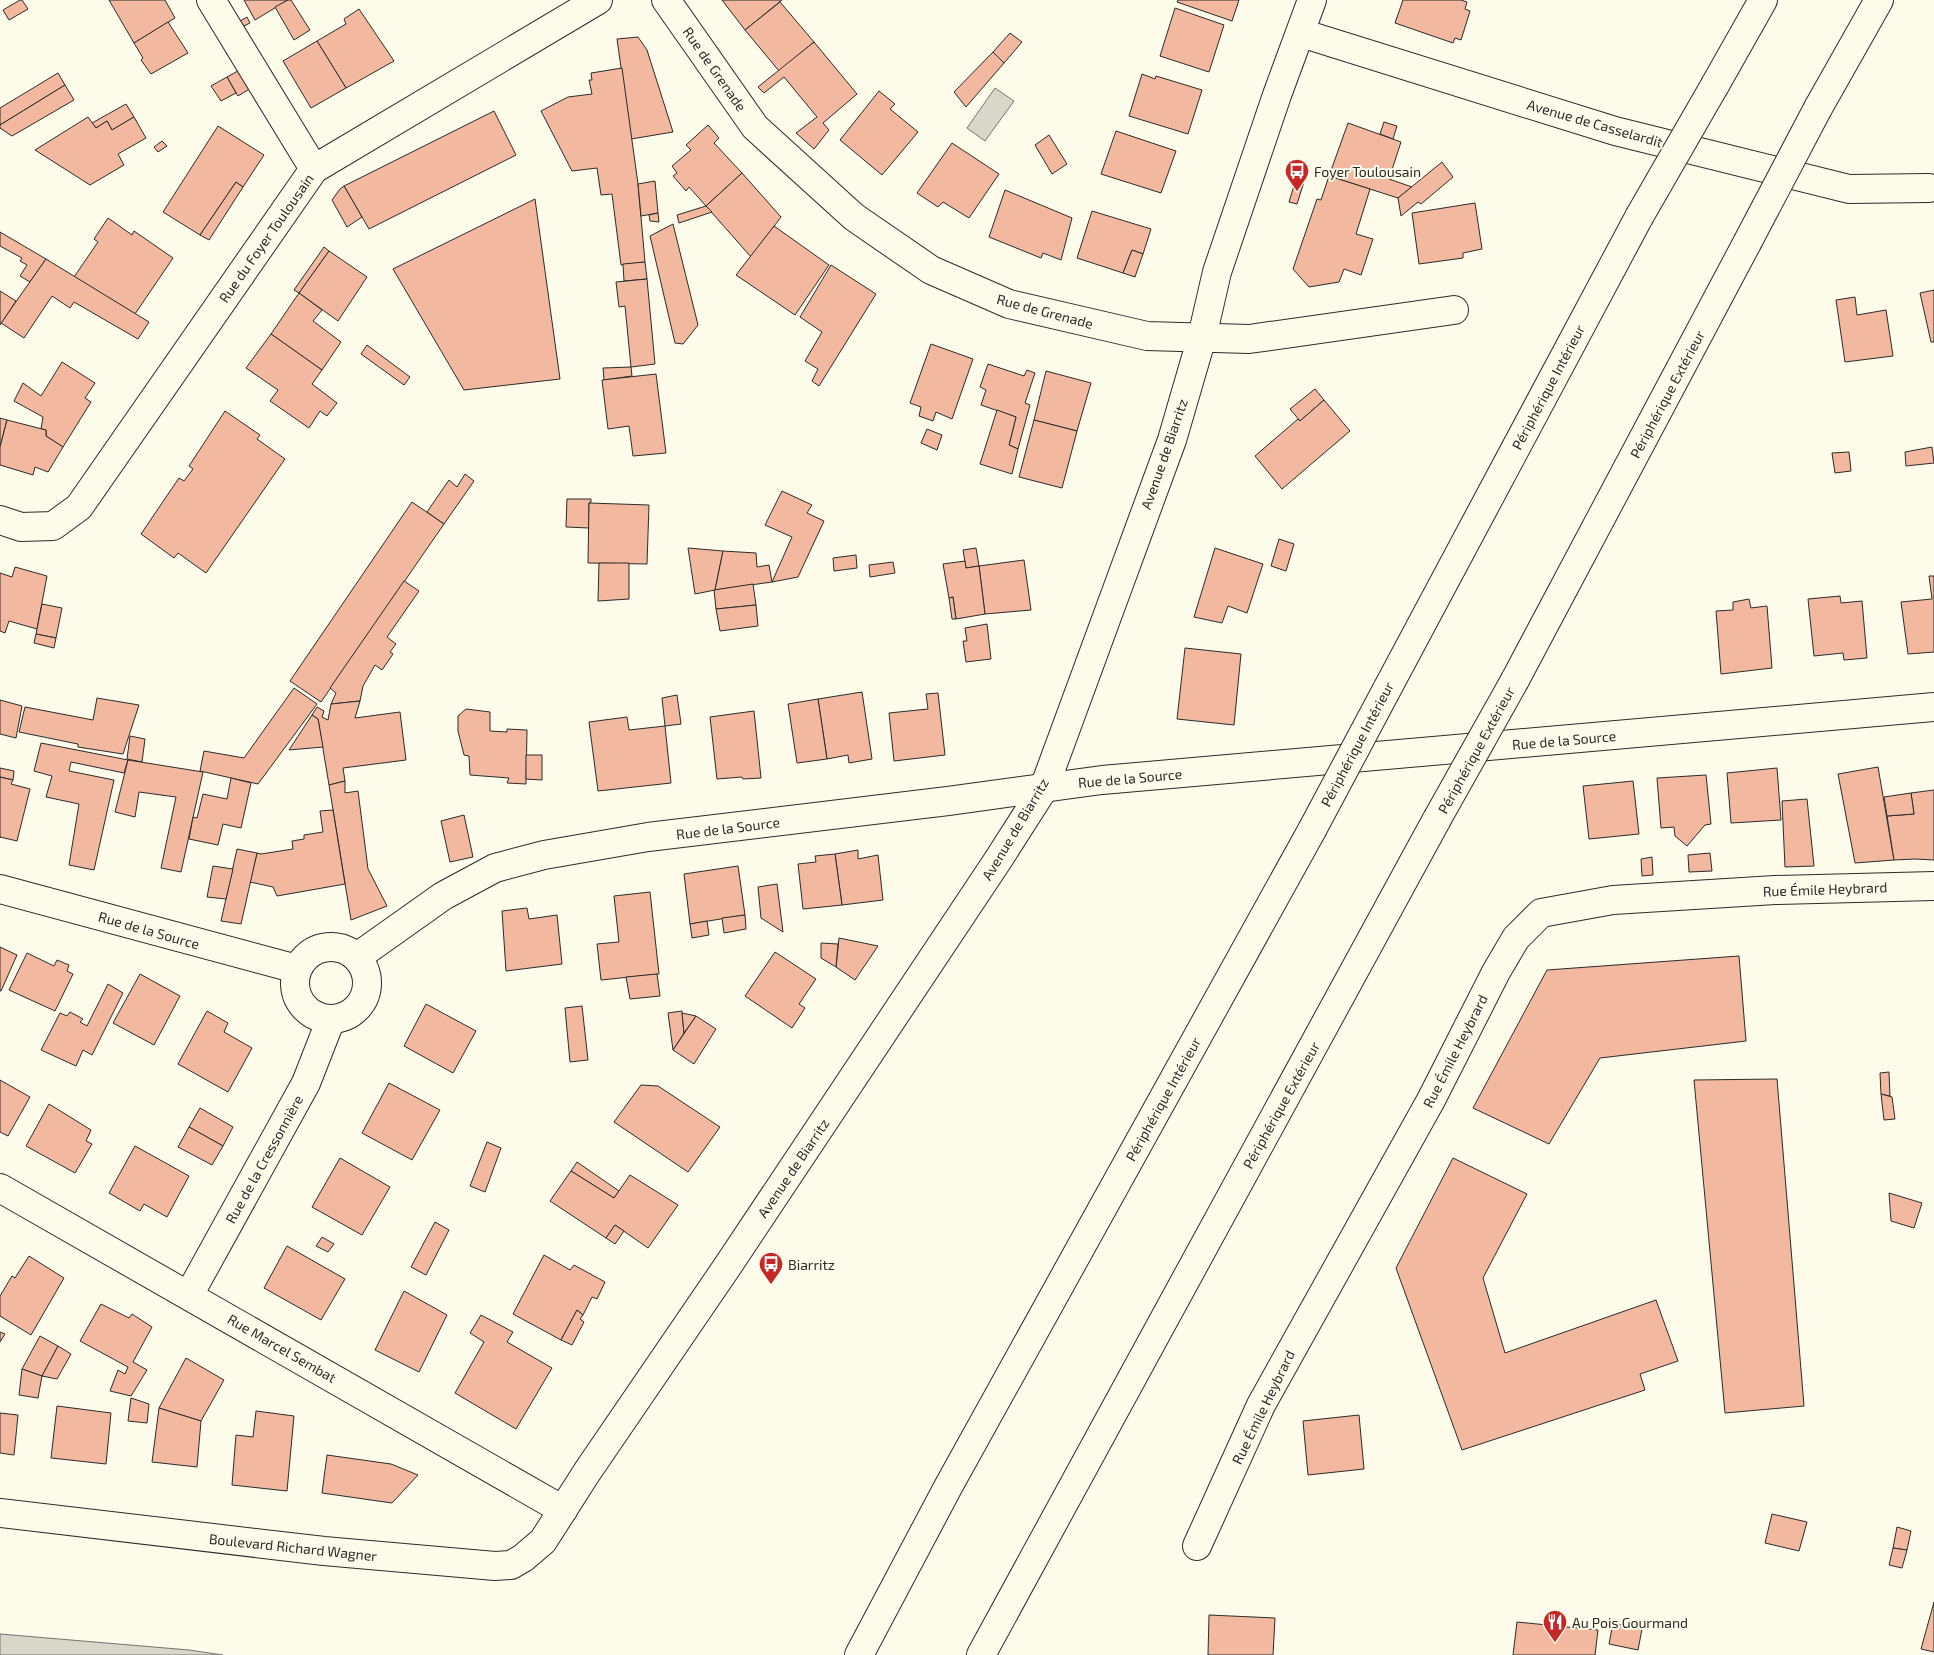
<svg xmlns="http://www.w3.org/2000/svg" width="1934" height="1655" font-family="'Exo 2',sans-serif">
<rect width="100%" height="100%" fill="#fdfbea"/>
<g fill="#d8d7c9" stroke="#74746e">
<path d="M995 88 1014 101 985 141 967 128Z"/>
<path d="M0 1634 189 1650 223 1655H0Z"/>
</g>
<g fill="#f2b8a0" stroke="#2b2b2b">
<path d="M20 0H22L28 9 9 20 3 10Z"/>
<path d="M109 0H165L175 18 134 43Z"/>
<path d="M244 0H288L255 20Z"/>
<path d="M288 0H291L310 30 294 40 275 7Z"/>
<path d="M722 0H782L745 30Z"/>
<path d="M1178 0H1239L1232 21 1177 2Z"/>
<path d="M1403 0H1461L1467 2 1465 9 1470 11 1461 40 1455 38 1453 43 1395 23Z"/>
<path d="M780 2 814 42 779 71 745 30Z"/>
<path d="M1175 8 1224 25 1209 72 1160 56Z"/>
<path d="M359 9 394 61 346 88 317 41 346 24 344 19Z"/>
<path d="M247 17 250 23 238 29 235 24Z"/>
<path d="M168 22 188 53 151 74 141 60 143 58 134 43Z"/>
<path d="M1010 33 1022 42 1004 63 993 52Z"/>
<path d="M638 37 647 50 673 132 631 139 617 39Z"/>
<path d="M317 41 346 88 311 108 283 61Z"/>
<path d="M814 42 857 94 823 123 829 130 814 149 796 133 817 117 784 77 764 93 758 87Z"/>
<path d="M993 52 1004 63 966 107 954 92Z"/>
<path d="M245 67 256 85 238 96 227 77Z"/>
<path d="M622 68 638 184 645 262 621 265 612 194 601 195 597 168 572 171 541 111 568 97 592 94 589 80H592L591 73Z"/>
<path d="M58 73 65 85 0 125V108Z"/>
<path d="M1142 74 1155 79 1156 76 1202 90 1188 134 1129 116Z"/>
<path d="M227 77 236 93 221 101 211 86Z"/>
<path d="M65 85 74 100 12 136 0 128V125Z"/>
<path d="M879 91 895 104 890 109 918 132 882 175 840 140Z"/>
<path d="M126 104 134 117 112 130 107 121 96 128 92 123Z"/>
<path d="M494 111 516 155 369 229 344 186Z"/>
<path d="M88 117 96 128 107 121 112 130 134 117 146 138 118 154 124 165 90 185 35 150Z"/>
<path d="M1384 122 1397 126 1393 139 1380 134Z"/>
<path d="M1348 123 1401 142 1389 179 1412 187 1398 198 1329 176Z"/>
<path d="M708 125 719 138 714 143 742 173 706 206 689 187 686 191 673 176 677 173 672 166 691 150 686 145Z"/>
<path d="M218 126 264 155 243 187 236 182 200 235 163 212Z"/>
<path d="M1116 131 1176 151 1161 193 1101 174Z"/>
<path d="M1049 135 1067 164 1052 174 1035 145Z"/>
<path d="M162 141 167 146 158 152 154 147Z"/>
<path d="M952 143 999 174 969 218 943 202 938 207 917 193Z"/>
<path d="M1442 162 1453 177 1421 204 1418 202 1401 216 1398 198Z"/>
<path d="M742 173 781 217 751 257 706 206Z"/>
<path d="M1329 176 1370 189 1356 234 1373 239 1361 275 1344 269 1339 282 1309 287 1293 269 1317 199 1321 200Z"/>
<path d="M1296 179 1304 182 1297 204 1289 202Z"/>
<path d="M655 181 658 213 641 216 638 184Z"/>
<path d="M236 182 243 187 209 240 200 235Z"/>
<path d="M344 186 362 217 347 227 332 200 340 189Z"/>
<path d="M1005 190 1072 218 1061 260 1043 253 1041 258 989 237Z"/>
<path d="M535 199 560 379 464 390 393 269Z"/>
<path d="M1475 203 1482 249 1463 253V258L1419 264 1412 213Z"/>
<path d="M706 206 712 212 679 223 677 215Z"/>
<path d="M1092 211 1151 229 1143 254 1132 250 1123 273 1077 258Z"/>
<path d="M658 213 659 222 650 221 649 215Z"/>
<path d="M108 218 132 235 134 231 173 258 135 314 74 277 98 242 94 239Z"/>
<path d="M673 224 698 325 683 344 675 343 650 236Z"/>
<path d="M774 226 829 265 795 315 736 275Z"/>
<path d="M0 232 46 259 30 282 20 276 27 265 20 261 22 258 0 246Z"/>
<path d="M324 247 329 251 299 293 294 290Z"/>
<path d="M1132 250 1143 254 1135 277 1123 273Z"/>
<path d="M329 251 367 277 338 321 299 293Z"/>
<path d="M46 259 149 322 138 339 74 302 70 308 52 296 24 338 1 323Z"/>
<path d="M645 262 647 279 624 281 623 264Z"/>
<path d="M831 265 876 294 819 386 812 381 818 369 805 361 822 332 800 317Z"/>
<path d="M647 279 655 364 631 367 625 306 619 307 616 282Z"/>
<path d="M1934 290V342H1931L1920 293Z"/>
<path d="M0 291 16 301 0 325Z"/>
<path d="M299 293 322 310 313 321 341 342 322 370 271 334Z"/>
<path d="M1855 297 1857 315 1886 310 1893 356 1845 362 1836 300Z"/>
<path d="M271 334 322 370 312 384 337 403 327 416 320 411 309 428 270 401 278 390 246 368Z"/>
<path d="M931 344 973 359 952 419 936 412 933 421 919 416 921 407 910 403Z"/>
<path d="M367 345 410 377 404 385 361 354Z"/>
<path d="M62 362 95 383 85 398 91 402 63 447 46 436V430L41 429 43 417 14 401 23 383 41 396Z"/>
<path d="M988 364 1024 376 1027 370 1035 373 1025 403 1030 405 1018 449 1009 445 1016 417 981 405 986 390 980 387Z"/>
<path d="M631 367 632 376 604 380 603 368Z"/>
<path d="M1046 371 1091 383 1077 431 1034 420Z"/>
<path d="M656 374 666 453 633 456 629 426 608 429 602 380Z"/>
<path d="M1315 389 1324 400 1300 421 1290 409Z"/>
<path d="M1324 400 1350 431 1282 489 1255 456 1298 419 1300 421Z"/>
<path d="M997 410 1016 417 1009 445 1018 449 1012 474 980 464Z"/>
<path d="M225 411 260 435 257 439 285 459 206 573 178 553 174 558 141 534 179 478 184 481 193 469 189 466Z"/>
<path d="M0 418 7 420 0 447Z"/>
<path d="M7 420 46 430V436L63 447 48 472 35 467 33 475 0 465V447Z"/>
<path d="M1034 420 1077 431 1062 488 1019 477Z"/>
<path d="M927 429 942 435 937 450 921 443Z"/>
<path d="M1932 447 1934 463 1906 466 1905 452Z"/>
<path d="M1849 452 1851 471 1835 473 1832 453Z"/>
<path d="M465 474 474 481 444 524 427 512 449 480 457 487Z"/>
<path d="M782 491 812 505 807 513 824 521 798 577 772 582 792 537 765 525Z"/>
<path d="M567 499H591V502L589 503V528L566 527Z"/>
<path d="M412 502 444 524 321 702 290 681Z"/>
<path d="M589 503 649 505 647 564 588 563Z"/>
<path d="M1279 539 1294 544 1286 571 1271 566Z"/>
<path d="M688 548 723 551 715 590 695 594Z"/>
<path d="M976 548 979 566 966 568 963 550Z"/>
<path d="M1215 548 1263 564 1247 613 1228 606 1222 623 1194 617Z"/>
<path d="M723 551 756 553 757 567 769 565 772 582 715 590Z"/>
<path d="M856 555 857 568 834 571 833 558Z"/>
<path d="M1024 560 1031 610 985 614 979 566Z"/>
<path d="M965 561 966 568 979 566 985 614 956 619 953 597 949 598 943 564Z"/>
<path d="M893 562 895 573 870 577 869 565Z"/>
<path d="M599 563H629V599L598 601Z"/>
<path d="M15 567 47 576 37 629 9 621 5 633 0 631V573L12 577Z"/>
<path d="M1929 576H1934V652L1908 654 1901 602 1932 599Z"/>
<path d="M404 581 419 591 387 637 396 644 390 652 393 654 382 670 375 665 363 686 360 701 331 704 336 693 330 688Z"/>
<path d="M753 584 756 605 716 609 714 590Z"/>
<path d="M1840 596 1841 603 1862 601 1867 658 1844 660 1843 653 1814 656 1808 599Z"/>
<path d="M953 597 956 619H952L949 598Z"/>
<path d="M1749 599 1751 608 1767 606 1772 668 1721 674 1716 611 1733 610V602Z"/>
<path d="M42 604 62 608 56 638 36 634Z"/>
<path d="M756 605 758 626 720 631 716 609Z"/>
<path d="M987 624 991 659 966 662 963 641H967L965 628Z"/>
<path d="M36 634 56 638 54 648 34 643Z"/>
<path d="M1185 648 1241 654 1234 725 1177 719Z"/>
<path d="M294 688 317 704 258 784 200 771 204 751 244 758Z"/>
<path d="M862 692 872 759 849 763 848 755 827 759 818 699Z"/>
<path d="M938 693 945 755 894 761 889 713 928 709 926 694Z"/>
<path d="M677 695 681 724 665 726 662 698Z"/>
<path d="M97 698 139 705 123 754 78 747V744L19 732 25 707 93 720Z"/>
<path d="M818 699 827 759 797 763 788 704Z"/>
<path d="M0 700 22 706 16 738 0 734Z"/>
<path d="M360 701 355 718 400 712 406 760 343 768 345 781 329 785 318 719 312 715 317 707 324 711 322 717 328 720 331 704Z"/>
<path d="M466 709 490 712V731L507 732V729L527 730 526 784 507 783 509 778 470 775 469 756 464 755 458 731V716Z"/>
<path d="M754 711 761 778 743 779 742 777 717 779 710 717Z"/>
<path d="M312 715 318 719 323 747 289 750Z"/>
<path d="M627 717 629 730 665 726 671 783 598 791 589 722Z"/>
<path d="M130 736 145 739 142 762 127 759Z"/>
<path d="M41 743 128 760 124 773 71 762 69 771 114 780 94 870 69 865 79 804 46 797 52 776 34 771Z"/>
<path d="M526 755H542V780L526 779Z"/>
<path d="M128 760 203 772 181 872 161 868 176 797 139 792 135 817 115 812Z"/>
<path d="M1878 767 1894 860 1855 863 1838 774Z"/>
<path d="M0 768 14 771 13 780 0 777Z"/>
<path d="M1777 768 1781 820 1731 823 1727 773Z"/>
<path d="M1706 775 1711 824 1705 825 1687 846 1675 836 1674 827 1661 828 1657 778Z"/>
<path d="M0 777 13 780 11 784 30 789 17 841 0 837V838Z"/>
<path d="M231 778 251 783 241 828 223 824 218 845 189 839 193 817 197 818 203 794 227 799Z"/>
<path d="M345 781V793L358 791 368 869 387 906 351 920 329 785Z"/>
<path d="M1633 781 1639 834 1589 839 1583 786Z"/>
<path d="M1934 790V860L1915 859 1894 860 1887 816 1914 814 1911 793Z"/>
<path d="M1911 793 1914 814 1887 816 1884 797Z"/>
<path d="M1807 799 1814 866 1785 867 1782 801Z"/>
<path d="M333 810 345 884 277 896 273 887 250 882 257 853 261 854 293 849 292 841 304 839V835L323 832 320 811Z"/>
<path d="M464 815 473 857 450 862 441 821Z"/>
<path d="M237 849 257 853 241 924 221 921Z"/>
<path d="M858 850V859L878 855 883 900 842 905 835 854Z"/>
<path d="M1710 853 1712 871 1689 872 1688 855Z"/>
<path d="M835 854 842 905 803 909 798 864 816 862 815 856Z"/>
<path d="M1652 857 1653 875 1642 876 1641 859Z"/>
<path d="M213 866 233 869 226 899 207 897Z"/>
<path d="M738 866 745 915 690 924 684 874Z"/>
<path d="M777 884 783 932 761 918 758 887Z"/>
<path d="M650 892 659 974 601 980 597 944 619 942 614 896Z"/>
<path d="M527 908 529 919 557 915 562 964 506 971 502 911Z"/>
<path d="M745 915 746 929 724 933 722 918Z"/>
<path d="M707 921 709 935 692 938 690 924Z"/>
<path d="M839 938 878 946 855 980 836 967Z"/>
<path d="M821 943 838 944 836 967 821 958Z"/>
<path d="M0 947 17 955 1 991H0Z"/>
<path d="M775 952 816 979 799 1004 805 1008 792 1028 745 996Z"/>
<path d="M27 953 54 966 57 960 69 965 67 971 73 974 55 1011 9 990Z"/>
<path d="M1739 956 1746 1041 1600 1058 1549 1144 1473 1108 1547 970Z"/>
<path d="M140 974 180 996 154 1045 113 1023Z"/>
<path d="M657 974 660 996 630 999 626 977Z"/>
<path d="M108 984 123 993 92 1055 83 1050 76 1066 41 1050 60 1013 67 1016 70 1012 83 1019 80 1022 87 1026Z"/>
<path d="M426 1004 476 1031 453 1073 404 1046Z"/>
<path d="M582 1006 588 1060 570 1062 565 1008Z"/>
<path d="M207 1011 228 1023 224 1032 252 1048 228 1092 178 1064Z"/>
<path d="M682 1011 684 1033 673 1050 668 1013Z"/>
<path d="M682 1013 696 1016 684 1033Z"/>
<path d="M696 1016 716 1029 694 1064 673 1050Z"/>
<path d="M1889 1072 1890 1096 1881 1094 1880 1073Z"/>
<path d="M1777 1079 1804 1406 1725 1413 1694 1080Z"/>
<path d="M0 1080 30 1097 8 1136 0 1132Z"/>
<path d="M389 1083 440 1110 412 1160 362 1133Z"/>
<path d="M641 1085 658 1086 720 1127 688 1172 614 1122Z"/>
<path d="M1881 1094 1892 1097 1895 1119 1884 1120Z"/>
<path d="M49 1104 91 1130 86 1141 92 1144 75 1173 26 1146Z"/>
<path d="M200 1108 233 1127 223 1146 189 1127Z"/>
<path d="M189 1127 223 1146 212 1165 178 1147Z"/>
<path d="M487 1142 501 1148 485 1192 470 1186Z"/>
<path d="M135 1146 189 1176 167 1217 144 1204 140 1211 109 1193Z"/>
<path d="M340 1158 390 1187 362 1235 312 1207Z"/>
<path d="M1453 1158 1527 1194 1483 1278 1505 1353 1656 1300 1678 1361 1640 1374 1645 1390 1462 1450 1396 1268Z"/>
<path d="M577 1162 619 1191 614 1198 571 1171Z"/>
<path d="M571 1171 614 1198 630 1175 678 1205 648 1248 615 1225 606 1238 550 1201Z"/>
<path d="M1889 1193 1922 1203 1914 1228 1891 1221Z"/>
<path d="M435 1222 449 1230 426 1275 411 1267Z"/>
<path d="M615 1225 624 1231 615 1244 606 1238Z"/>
<path d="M322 1237 334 1244 328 1252 316 1246Z"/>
<path d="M287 1246 345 1279 321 1320 264 1288Z"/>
<path d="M544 1255 570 1270 574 1265 605 1282 597 1299 592 1297 583 1315 577 1310 561 1340 513 1314Z"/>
<path d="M29 1256 64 1278 31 1335 0 1316V1296L12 1276 15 1278Z"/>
<path d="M404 1291 447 1315 419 1372 375 1350Z"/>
<path d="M101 1304 129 1318 132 1314 152 1327 133 1362 147 1370 131 1396 110 1391 118 1370 125 1374 128 1367 80 1341Z"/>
<path d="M577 1310 583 1315 580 1319 584 1322 572 1345 561 1340Z"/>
<path d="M481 1315 513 1332 507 1342 552 1368 516 1429 455 1393 484 1342 470 1333Z"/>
<path d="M0 1332 5 1334 0 1342Z"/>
<path d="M40 1336 58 1346 42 1376 22 1369Z"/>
<path d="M58 1346 71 1354 57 1379 42 1376Z"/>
<path d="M186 1358 224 1380 201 1421 159 1408Z"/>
<path d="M22 1369 42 1376 38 1398 19 1395Z"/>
<path d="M131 1398 149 1404 147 1423 128 1421Z"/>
<path d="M57 1406 111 1413 106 1464 51 1458Z"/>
<path d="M159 1408 201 1421 197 1467 152 1462Z"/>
<path d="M256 1411 294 1416 287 1491 232 1485 236 1435 253 1437Z"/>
<path d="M0 1413 18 1415 14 1455 0 1453Z"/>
<path d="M1359 1415 1364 1469 1308 1475 1303 1421Z"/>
<path d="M327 1455 391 1464 418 1475 392 1503 322 1493Z"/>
<path d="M1772 1514 1807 1522 1799 1551 1765 1543Z"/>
<path d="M1897 1527 1911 1531 1907 1550 1893 1548Z"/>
<path d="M1893 1548 1907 1550 1902 1568 1889 1565Z"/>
<path d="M1934 1602V1652L1921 1649Z"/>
<path d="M1209 1615 1275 1618 1273 1655H1208Z"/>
<path d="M1517 1622 1598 1630 1595 1655H1513Z"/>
<path d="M1613 1623 1642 1629 1638 1650 1609 1644Z"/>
</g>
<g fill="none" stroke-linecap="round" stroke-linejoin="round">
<defs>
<g id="street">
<path d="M211 0 314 169"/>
<path d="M666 0 755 127 854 217 931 270 1009 304 1147 336 1249 339 1454 310"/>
<path d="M0 520 21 527 53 526 79 507 314 169 598 0"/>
<path d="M0 889 297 969"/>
<circle cx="331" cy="983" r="36"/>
<path d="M357 957 443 896 495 868 544 855 648 837 948 801 1102 780 1934 707"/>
<path d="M0 1188 563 1510"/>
<path d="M189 1295 306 1083 331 1019"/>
<path d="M1197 1546 1261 1405 1431 1100 1496 972 1516 938 1541 913 1613 900 1775 890 1934 886"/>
</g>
<g id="secondary">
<path d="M1301 33 1615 131 1849 189 1929 188"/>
<path d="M0 1513 324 1551 495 1566 511 1565 523 1558 543 1541 587 1472 729 1264 998 860 1044 788 1172 440 1202 337 1217 272 1277 95 1312 0"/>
</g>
<g id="highway">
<path d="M1715 85 1763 0"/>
<path d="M1818 108 1879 0"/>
<path d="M1515 680 1747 243"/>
<path d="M1386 691 1639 217"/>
<path d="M859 1655 948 1487 1312 830"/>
<path d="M981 1655 1437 819"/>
</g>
</defs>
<use href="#street" stroke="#2b2b2b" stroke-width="30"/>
<use href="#secondary" stroke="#2b2b2b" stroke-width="30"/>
<use href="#highway" stroke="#2b2b2b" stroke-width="30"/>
<use href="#street" stroke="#fdfbea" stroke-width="28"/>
<use href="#secondary" stroke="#fdfbea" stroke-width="28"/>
<use href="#highway" stroke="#fdfbea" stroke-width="28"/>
<defs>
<g id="highway-bridge">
<path d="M1639 217 1715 85"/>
<path d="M1747 243 1818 108"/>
<path d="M1437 819 1515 680"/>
<path d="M1312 830 1386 691"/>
</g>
</defs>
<use href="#highway-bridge" stroke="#2b2b2b" stroke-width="30" stroke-linecap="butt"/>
<use href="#highway-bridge" stroke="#fdfbea" stroke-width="28"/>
</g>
<defs>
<symbol id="bus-pin" viewBox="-11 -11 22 30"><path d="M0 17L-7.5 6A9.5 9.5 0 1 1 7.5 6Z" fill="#c62828" stroke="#fdfbea"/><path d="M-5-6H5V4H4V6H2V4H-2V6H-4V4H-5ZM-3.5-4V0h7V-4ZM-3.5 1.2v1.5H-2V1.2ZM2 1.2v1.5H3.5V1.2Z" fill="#fff"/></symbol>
<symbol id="restaurant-pin" viewBox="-11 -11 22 30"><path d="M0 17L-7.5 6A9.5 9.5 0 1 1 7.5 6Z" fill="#c62828" stroke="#fdfbea"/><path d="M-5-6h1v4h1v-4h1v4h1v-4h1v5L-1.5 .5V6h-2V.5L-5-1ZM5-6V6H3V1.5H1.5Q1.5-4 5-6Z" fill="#fff"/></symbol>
</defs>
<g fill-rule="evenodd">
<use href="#bus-pin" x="1283" y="157" width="28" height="38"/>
<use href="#bus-pin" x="757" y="1250" width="28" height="38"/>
<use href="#restaurant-pin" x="1541" y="1608" width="28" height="38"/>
</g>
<g text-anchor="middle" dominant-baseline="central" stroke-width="4" stroke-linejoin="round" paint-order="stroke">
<g font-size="14" fill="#2b2b2b" stroke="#fdfbea">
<text transform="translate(715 69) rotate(55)">Rue de Grenade</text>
<text transform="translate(1595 123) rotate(16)">Avenue de Casselardit</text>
<text transform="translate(266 238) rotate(-55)">Rue du Foyer Toulousain</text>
<text transform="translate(1045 311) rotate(15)">Rue de Grenade</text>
<text transform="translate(1548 387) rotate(-62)">Périphérique Intérieur</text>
<text transform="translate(1667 394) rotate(-62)">Périphérique Extérieur</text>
<text transform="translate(1164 454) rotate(-71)">Avenue de Biarritz</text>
<text transform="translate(1564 740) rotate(-5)">Rue de la Source</text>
<text transform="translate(1357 744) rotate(-62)">Périphérique Intérieur</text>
<text transform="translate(1476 750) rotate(-61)">Périphérique Extérieur</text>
<text transform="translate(1130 778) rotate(-5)">Rue de la Source</text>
<text transform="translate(728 828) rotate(-7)">Rue de la Source</text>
<text transform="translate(1015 829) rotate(-59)">Avenue de Biarritz</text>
<text transform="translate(1825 889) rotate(-2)">Rue Émile Heybrard</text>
<text transform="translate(149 930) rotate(16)">Rue de la Source</text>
<text transform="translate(1455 1051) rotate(-63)">Rue Émile Heybrard</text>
<text transform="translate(1163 1099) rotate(-61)">Périphérique Intérieur</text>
<text transform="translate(1281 1105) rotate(-61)">Périphérique Extérieur</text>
<text transform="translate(264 1159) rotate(-61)">Rue de la Cressonnière</text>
<text transform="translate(793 1168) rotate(-56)">Avenue de Biarritz</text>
<text transform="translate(282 1348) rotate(30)">Rue Marcel Sembat</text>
<text transform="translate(1263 1407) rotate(-64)">Rue Émile Heybrard</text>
<text transform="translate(293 1547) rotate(6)">Boulevard Richard Wagner</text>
</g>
<g font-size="14" fill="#2b2b2b" stroke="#fdfbea" text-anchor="start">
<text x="1314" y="171">Foyer Toulousain</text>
<text x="788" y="1264">Biarritz</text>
<text x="1572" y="1622">Au Pois Gourmand</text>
</g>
</g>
</svg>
